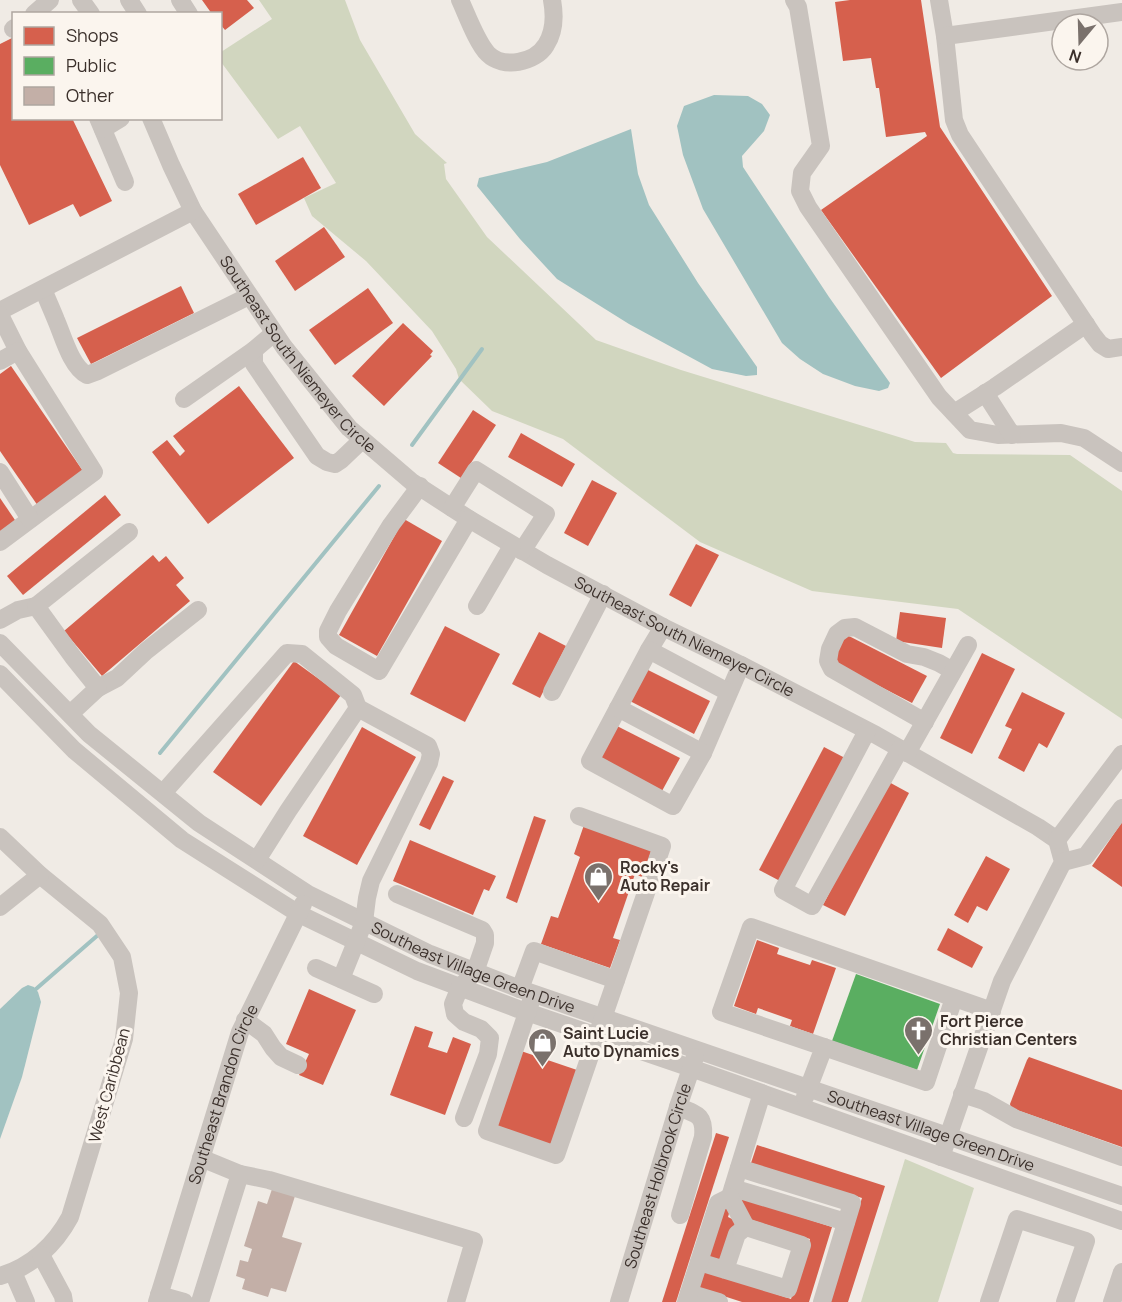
<svg xmlns="http://www.w3.org/2000/svg" width="1122" height="1302" font-family="Manrope,sans-serif">
<rect width="100%" height="100%" fill="#f0ebe5"/>
<g fill="#d1d6bf">
<path d="M259 0H345L360 40 415 134 447 163 444 164 446 179 487 237 596 340 681 370 915 442 946 443 953 453 957 454 1070 455 1122 491V719L958 609 812 591 700 542 563 439 492 411 459 379 456 369 432 331 366 261 312 216 304 198 336 183 300 126 278 139 221 62V52L272 19Z"/>
<path d="M905 1159 974 1188 938 1302H861Z"/>
</g>
<g fill="#a1c2c1">
<path d="M714 95 748 96 762 104 770 115 764 131 742 156 743 167 829 297 890 383 888 388 879 391 855 386 823 374 800 359 782 343 703 209 683 155 677 126 684 106Z"/>
<path d="M631 129 638 174 649 205 698 283 757 367V375L746 376 712 369 629 324 557 279 520 239 477 186 479 178 547 162Z"/>
<path d="M28 985 34 987 38 992 41 1002 22 1077 0 1139V1009L22 988Z"/>
</g>
<g fill="#d6604d">
<path d="M202 0H247L254 8 225 30 220 24V14H212Z"/>
<path d="M850 0H921L940 127 1052 296 941 378 821 210 927 136 925 132 886 137 879 88H876L871 58 843 61 835 2Z"/>
<path d="M14 37V118H72L112 201 80 217 73 204 29 225 0 165V44Z"/>
<path d="M303 157 321 188 256 225 238 194Z"/>
<path d="M324 227 345 257 295 291 275 261Z"/>
<path d="M181 286 194 313 91 364 77 338Z"/>
<path d="M368 288 393 323 335 365 309 330Z"/>
<path d="M403 323 433 351 430 355 432 356 384 406 352 376Z"/>
<path d="M11 366 85 474 38 506 0 451V374Z"/>
<path d="M239 386 294 458 208 524 152 452 167 440 180 456 185 451 173 436Z"/>
<path d="M473 410 496 425 461 478 438 463Z"/>
<path d="M521 433 575 464 562 487 508 457Z"/>
<path d="M592 480 617 493 588 546 564 533Z"/>
<path d="M105 495 121 515 23 595 7 576Z"/>
<path d="M0 498 17 523 0 535Z"/>
<path d="M404 519 442 541 377 656 339 635Z"/>
<path d="M696 544 719 555 691 607 669 595Z"/>
<path d="M153 555 159 562 166 556 184 578 176 585 190 601 102 676 64 631Z"/>
<path d="M900 612 946 618 942 648 896 641Z"/>
<path d="M445 626 500 654 465 722 410 694Z"/>
<path d="M539 632 566 646 540 698 512 684Z"/>
<path d="M845 634 927 676 912 703 831 661Z"/>
<path d="M982 653 1015 669 972 754 940 738Z"/>
<path d="M294 661 341 695 261 806 213 772Z"/>
<path d="M644 668 710 701 694 734 628 700Z"/>
<path d="M1022 692 1065 713 1047 748 1039 743 1024 772 998 758 1012 729 1005 726Z"/>
<path d="M615 725 680 758 662 791 598 758Z"/>
<path d="M362 727 416 757 357 865 303 836Z"/>
<path d="M824 747 845 758 780 881 759 870Z"/>
<path d="M443 776 454 781 430 830 419 825Z"/>
<path d="M887 781 909 793 845 916 823 905Z"/>
<path d="M534 816 546 820 517 903 506 898Z"/>
<path d="M1122 822V887L1092 866Z"/>
<path d="M584 825 652 849 642 877 635 874 613 938 620 940 610 968 541 944 551 916 558 918 580 857 574 854Z"/>
<path d="M410 840 496 876 489 891 484 889 473 915 393 881Z"/>
<path d="M986 856 1010 869 987 911 977 906 968 923 954 915Z"/>
<path d="M948 928 983 947 972 968 937 950Z"/>
<path d="M757 940 779 948 777 954 810 965 812 960 836 968 813 1034 790 1026 792 1020 758 1008 756 1014 734 1006Z"/>
<path d="M309 989 356 1010 323 1085 299 1075 309 1054 286 1044Z"/>
<path d="M415 1026 433 1032 428 1047 447 1053 453 1037 471 1044 445 1115 390 1095Z"/>
<path d="M521 1051 577 1070 550 1147 494 1127Z"/>
<path d="M1029 1057 1122 1090V1147L1011 1108 1010 1104 1027 1060Z"/>
<path d="M716 1133 729 1137 676 1302H662Z"/>
<path d="M757 1145 885 1186 848 1302H828L862 1198 751 1163Z"/>
<path d="M742 1198 832 1227 809 1302H742L696 1287 702 1270 791 1299 810 1239 743 1217 739 1208Z"/>
<path d="M722 1207 730 1210 728 1217 736 1221 722 1262 705 1256Z"/>
</g>
<path fill="#5aae61" d="M856 974 940 1004 917 1070 832 1041Z"/>
<g fill="none" stroke-linecap="round" stroke-linejoin="round">
<g stroke="#a1c2c1" stroke-width="4">
<path d="M412 445 482 349"/>
<path d="M160 753 379 486"/>
<path d="M36 989 98 935"/>
</g>
</g>
<path fill="#c3afa7" d="M272 1189 295 1196 282 1237 302 1243 286 1292 271 1288 268 1297 242 1289 245 1279 236 1276 240 1260 248 1262 252 1249 244 1246 258 1201 267 1204Z"/>
<g fill="none" stroke-linecap="round" stroke-linejoin="round">
<g stroke="#c9c3be" stroke-width="18">
<path d="M81 0 91 14"/>
<path d="M129 0 138 14"/>
<path d="M180 0 189 14"/>
<path d="M460 0C467 15 477 43 488 54 503 69 535 63 546 45 555 31 555 16 552 0"/>
<path d="M794 0 798 7 821 146 802 173 800 191 808 207 939 397 970 430 998 435 1061 433 1084 438 1122 463"/>
<path d="M939 0 945 36 954 120 960 135 1093 335 1100 344 1108 349 1122 347"/>
<path d="M34 14 50 0"/>
<path d="M13 29 14 28"/>
<path d="M945 36 1122 12"/>
<path d="M98 118 125 182"/>
<path id="s1" d="M151 118 171 165 193 211 284 347 349 428 412 482 469 519 547 565 663 627 741 665 876 735 1038 827 1057 840 1063 862 1002 981 941 1157"/>
<path d="M103 129 121 118"/>
<path d="M43 289C47 299 52 310 56 320 63 336 71 367 87 375L98 371 249 296"/>
<path d="M0 311 193 211"/>
<path d="M0 315 18 351 94 472 0 542"/>
<path d="M274 333 254 350V364L317 456 327 462 335 464 341 460 362 440"/>
<path d="M0 361 18 351"/>
<path d="M985 393 1012 435"/>
<path d="M184 399 254 350"/>
<path d="M954 413 995 387 1086 324"/>
<path d="M0 472 30 519"/>
<path d="M420 486 391 525 338 611 328 631V637L336 646 379 671 469 519"/>
<path d="M452 508 476 470 546 514 522 551"/>
<path d="M477 606 512 546"/>
<path d="M0 620 18 610 36 606"/>
<path d="M663 627 649 650 590 761 673 806 703 753 741 665"/>
<path id="s2" d="M0 643 89 734 199 823 308 894 430 954 520 989 1122 1196"/>
<path d="M649 650 728 692"/>
<path d="M0 674 74 750 182 840 299 914 417 971 518 1009 691 1068 1122 1221"/>
<path d="M98 688 117 678 146 651 198 610"/>
<path d="M552 692 603 594"/>
<path d="M618 708 703 753"/>
<path d="M70 714 98 688 73 657 36 606 129 532"/>
<path d="M925 722 832 669 828 661 830 649 837 634 845 628 855 627 907 654 924 657 939 663 953 671"/>
<path d="M867 731 783 890 812 906 900 749"/>
<path d="M907 753 968 645"/>
<path d="M163 793 287 653 302 654 353 695 358 708"/>
<path d="M0 837 40 875 100 924 122 957 129 993 124 1039 70 1217C55 1245 31 1267 0 1276"/>
<path d="M1057 840 1122 754"/>
<path d="M257 860 288 811 358 708 428 746 431 754 429 763 371 881 367 898 364 922 341 979"/>
<path d="M1063 862 1086 856 1122 808"/>
<path d="M397 894 482 930 485 935V943L475 972 460 987 453 1004 455 1014 464 1022 481 1029 490 1038 488 1054 464 1118"/>
<path d="M0 907 40 875"/>
<path d="M316 968 374 994"/>
<path d="M520 989 534 951 616 980"/>
<path d="M531 1001 487 1131 556 1155 662 846 579 816"/>
<path d="M245 1020 264 1034 273 1048 281 1057 298 1065"/>
<path d="M824 1047 926 1082 954 998"/>
<path d="M962 1094 984 1101 1016 1119 1122 1157"/>
<path d="M805 1097 824 1047 721 1012 751 927 992 1011"/>
<path d="M678 1107C697 1114 705 1115 703 1137L680 1215"/>
<path d="M739 1168 852 1203 822 1302"/>
<path d="M240 1174 269 1180 474 1241 456 1302"/>
<path d="M733 1188 846 1222"/>
<path d="M746 1227 730 1197 762 1093"/>
<path d="M41 1255 63 1296 64 1302"/>
<path d="M699 1262 788 1289 802 1245 746 1227 737 1234 725 1270"/>
<path d="M13 1272 26 1302"/>
<path d="M689 1293 719 1302"/>
<path d="M159 1295 184 1302"/>
<path id="s3" d="M157 1302 240 1032 303 904"/>
<path d="M200 1302 240 1174 201 1158"/>
<path id="s4" d="M619 1302 678 1107 695 1057"/>
<path d="M686 1302 718 1203 730 1197"/>
<path d="M989 1302 1017 1219 1086 1241 1065 1302"/>
<path d="M1112 1302 1122 1272"/>
</g>
</g>
<defs>
<symbol id="shop-pin" viewBox="-11 -11 22 30"><path d="M0 17L-7.5 6A9.5 9.5 0 1 1 7.5 6Z" fill="#7a716c" stroke="#fbf5ee"/><path d="M-5-2.5h2.3a2.7 3.5 0 0 1 5.4 0H5L5.5 6h-11ZM-1.5-2.5h3a1.5 2.3 0 0 0-3 0Z" fill="#fff"/></symbol>
<symbol id="church-pin" viewBox="-11 -11 22 30"><path d="M0 17L-7.5 6A9.5 9.5 0 1 1 7.5 6Z" fill="#7a716c" stroke="#fbf5ee"/><path d="M-1.2-6h2.4v3.5h3.3v2.4h-3.3V6h-2.4V-.1h-3.3v-2.4h3.3Z" fill="#fff"/></symbol>
</defs>
<g fill-rule="evenodd">
<use href="#shop-pin" x="582" y="860" width="33" height="45"/>
<use href="#church-pin" x="902" y="1014" width="33" height="45"/>
<use href="#shop-pin" x="526" y="1026" width="33" height="45"/>
</g>
<g text-anchor="middle" dominant-baseline="central" stroke-width="6" stroke-linejoin="round" paint-order="stroke">
<g font-size="16" fill="#3b302b" stroke="#fbf5ee">
<text stroke="none"><textPath href="#s1" startOffset="280">Southeast South Niemeyer Circle</textPath></text>
<text stroke="none"><textPath href="#s1" startOffset="766">Southeast South Niemeyer Circle</textPath></text>
<text stroke="none"><textPath href="#s2" startOffset="580">Southeast Village Green Drive</textPath></text>
<text transform="translate(109 1085) rotate(-75)">West Caribbean</text>
<text stroke="none"><textPath href="#s3" startOffset="218">Southeast Brandon Circle</textPath></text>
<text stroke="none"><textPath href="#s2" startOffset="1066">Southeast Village Green Drive</textPath></text>
<text stroke="none"><textPath href="#s4" startOffset="132">Southeast Holbrook Circle</textPath></text>
</g>
<g font-size="16" font-weight="bold" fill="#3b302b" stroke="#fbf5ee" text-anchor="start">
<text x="620" y="867">Rocky's<tspan x="620" dy="18">Auto Repair</tspan></text>
<text x="940" y="1021">Fort Pierce<tspan x="940" dy="18">Christian Centers</tspan></text>
<text x="563" y="1033">Saint Lucie<tspan x="563" dy="18">Auto Dynamics</tspan></text>
</g>
</g>
<rect x="12" y="12" width="210" height="108" fill="#fbf5ee" stroke="#aea6a0" stroke-width="1.5"/>
<rect x="24" y="27" width="30" height="18" fill="#d6604d" stroke="#aea6a0" stroke-width="1.5"/>
<text x="66" y="42" font-size="18" fill="#3b302b">Shops</text>
<rect x="24" y="57" width="30" height="18" fill="#5aae61" stroke="#aea6a0" stroke-width="1.5"/>
<text x="66" y="72" font-size="18" fill="#3b302b">Public</text>
<rect x="24" y="87" width="30" height="18" fill="#c3afa7" stroke="#aea6a0" stroke-width="1.5"/>
<text x="66" y="102" font-size="18" fill="#3b302b">Other</text>
<g transform="translate(1080 42) rotate(199)"><circle r="28" fill="#fbf5ee" stroke="#aea6a0" stroke-width="1.5"/>
<path d="M0-4.5L10 22L0 15L-10 22Z" fill="#7a716c"/>
<text y="-9" font-size="16" font-weight="bold" text-anchor="middle" fill="#3b302b">N</text>
</g>
</svg>
